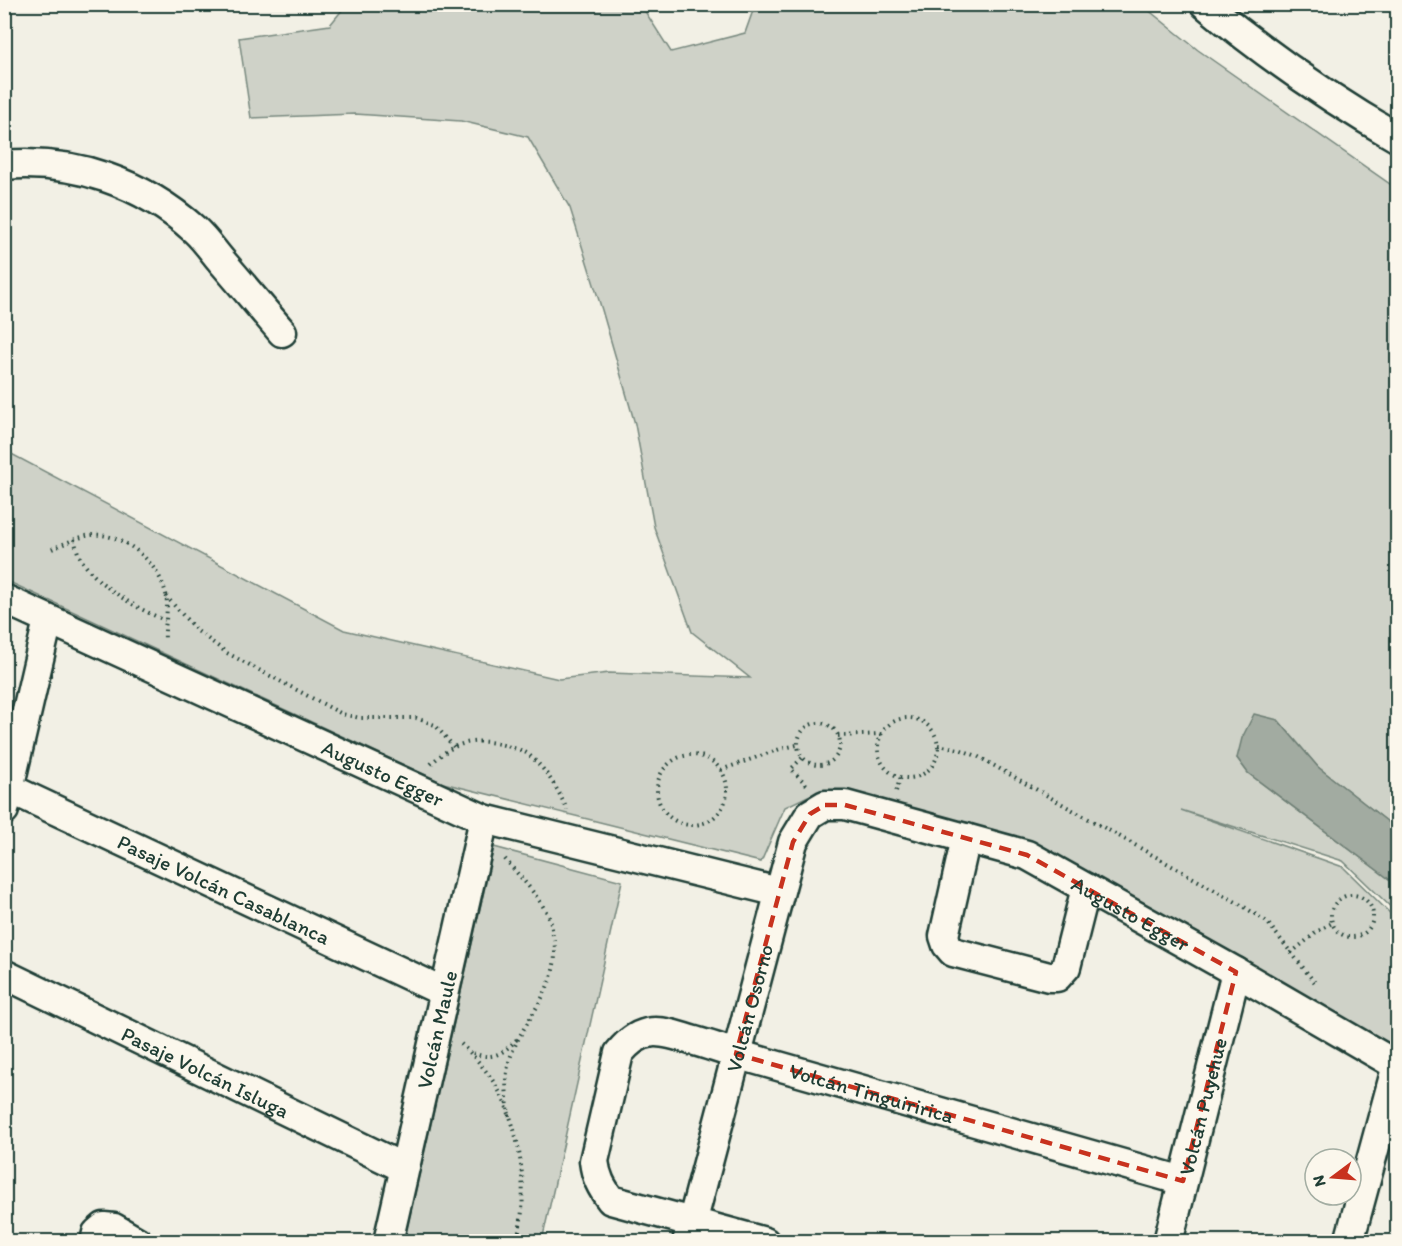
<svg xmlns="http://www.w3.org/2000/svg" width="1402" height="1246" font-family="Itim,sans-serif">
<rect width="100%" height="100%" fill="#f2f0e5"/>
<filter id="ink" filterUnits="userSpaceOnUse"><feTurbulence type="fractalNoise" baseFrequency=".0167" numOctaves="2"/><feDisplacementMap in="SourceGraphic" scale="12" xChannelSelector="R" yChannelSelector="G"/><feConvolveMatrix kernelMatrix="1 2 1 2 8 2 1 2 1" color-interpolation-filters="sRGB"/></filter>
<g filter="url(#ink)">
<g fill="#cfd2c8" stroke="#77887e" stroke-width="1.5">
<path d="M347 4 641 5 671 52 745 33 755 5H1142L1198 50 1397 189V829L1318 767 1278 720 1237 758 1248 773 1397 885V913L1343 861 1181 810 1343 867 1397 920V1059L1004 853 810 795 785 807 761 862 443 783 5 580 4 450 344 630 559 679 609 673 750 678 692 632 654 527 635 424 602 310 570 208 528 137 461 121 355 114 251 118 239 38 330 25Z"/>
<path d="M494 847 622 881 542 1241H404Z"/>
</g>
<path fill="#a2aba1" stroke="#6e7f75" stroke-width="1.5" d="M1254 714 1278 720 1318 767 1397 829V885L1248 773 1237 758 1242 738Z"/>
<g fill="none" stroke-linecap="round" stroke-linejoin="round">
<defs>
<g id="minor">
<path d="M1205 4C1265 54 1330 99 1398 138"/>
<path d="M4 165C75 159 143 183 195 230 206 240 215 254 225 265 244 287 263 310 282 332"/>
<path id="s1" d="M4 599 484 819 779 892"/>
<path id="s2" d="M4 786 444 992"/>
<path d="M4 810 48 620"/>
<path d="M966 838 944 936 947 945 953 952 1049 977H1057L1066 967 1086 888"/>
<path id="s3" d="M4 974 404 1168"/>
<path d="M95 1242 97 1233 104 1227 114 1228 138 1242"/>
<path id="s4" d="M388 1242 484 819"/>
<path id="s5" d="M687 1242 793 842 810 814 825 805H845L1027 855 1236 972 1398 1066"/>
<path id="s6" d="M765 1242 611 1200C601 1187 596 1177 594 1161L619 1053C642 1025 660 1030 691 1040 706 1044 721 1049 736 1054L1183 1181"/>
<path id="s7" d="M1168 1242 1236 972"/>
<path d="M1349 1242 1397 1065"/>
</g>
</defs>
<use href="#minor" stroke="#1f3d34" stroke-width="33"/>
<g stroke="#1f3d34" stroke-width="4" stroke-dasharray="1.5 4.5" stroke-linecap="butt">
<path d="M74 539C76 545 77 552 80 557 94 584 137 609 165 620"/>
<path d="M52 549C66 543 85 533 101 535 131 539 159 565 166 594 169 609 164 625 165 640"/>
<path d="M166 596 196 630 227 653 342 714 360 718H416L435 725 454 747"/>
<circle cx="908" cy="748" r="30"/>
<circle cx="819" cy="744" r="21"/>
<path d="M838 736 882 734"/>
<path d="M938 745 959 749 977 756 1243 906 1267 922 1316 984"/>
<circle cx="692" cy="790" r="35"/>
<path d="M802 758 791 769 807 785"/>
<path d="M431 764C454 741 476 737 507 746 513 748 522 750 528 754 546 769 558 789 567 810"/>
<path d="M721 770 780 749 797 745"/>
<path d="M896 791 901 777"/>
<path d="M505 859C521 878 538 895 549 917 552 924 552 932 554 940 562 989 521 1019 509 1062 504 1080 507 1098 509 1116"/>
<circle cx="1352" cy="916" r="21"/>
<path d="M1291 953 1318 931 1332 923"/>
<path d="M461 1044C476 1058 489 1073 499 1091 521 1132 530 1198 516 1242"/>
<path d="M473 1053C493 1061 504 1053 518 1038"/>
</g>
<use href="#minor" stroke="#fbf7ec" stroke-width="28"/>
</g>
</g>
<path fill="none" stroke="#c8321e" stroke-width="4.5" stroke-dasharray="12 8" stroke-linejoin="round" d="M825 805H845L1027 855 1236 972 1183 1181 736 1054 793 842 810 814Z"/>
<g text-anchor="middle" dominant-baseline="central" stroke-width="6" stroke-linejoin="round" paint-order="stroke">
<g font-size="21" fill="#1f3d34" stroke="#fbf7ec">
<text stroke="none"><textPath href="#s1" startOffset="417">Augusto Egger</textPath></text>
<text stroke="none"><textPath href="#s2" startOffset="243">Pasaje Volcán Casablanca</textPath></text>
<text stroke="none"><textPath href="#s5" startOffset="792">Augusto Egger</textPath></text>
<text stroke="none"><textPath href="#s5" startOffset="242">Volcán Osorno</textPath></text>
<text stroke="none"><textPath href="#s4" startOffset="218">Volcán Maule</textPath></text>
<text stroke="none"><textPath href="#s3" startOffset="224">Pasaje Volcán Isluga</textPath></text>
<text stroke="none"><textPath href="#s6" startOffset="582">Volcán Tinguiririca</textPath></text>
<text stroke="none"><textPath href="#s7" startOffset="140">Volcán Puyehue</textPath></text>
</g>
</g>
<rect width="1402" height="1246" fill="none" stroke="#fbf7ec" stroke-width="24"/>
<rect x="12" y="12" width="1378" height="1222" fill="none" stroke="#1f3d34" stroke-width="2" filter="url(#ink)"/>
<g transform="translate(1333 1177) rotate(254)"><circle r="28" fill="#fbf7ec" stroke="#a3ada2" stroke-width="1.5"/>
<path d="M0-4.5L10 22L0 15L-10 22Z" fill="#c8321e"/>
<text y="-9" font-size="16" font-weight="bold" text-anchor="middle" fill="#1f3d34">N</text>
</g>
</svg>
